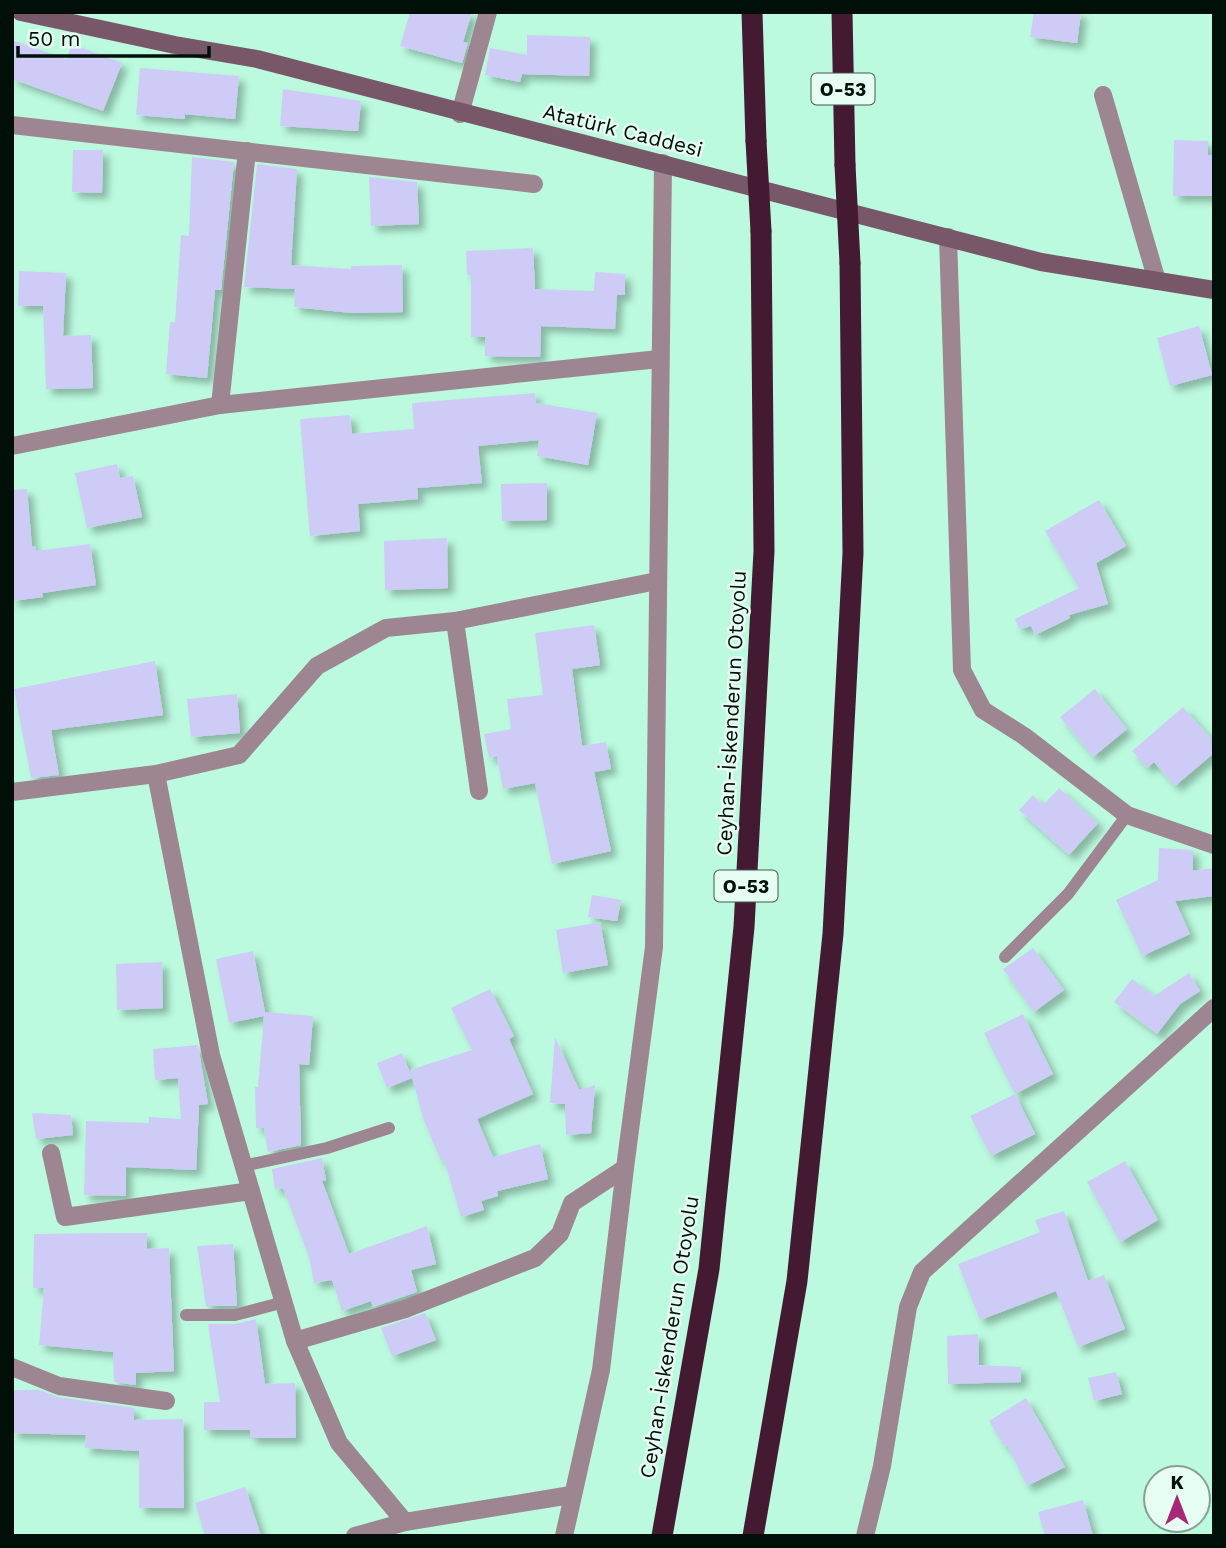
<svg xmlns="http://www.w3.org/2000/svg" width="1226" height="1548" font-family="'Work Sans',sans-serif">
<defs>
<filter id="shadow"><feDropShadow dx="6" dy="6" stdDeviation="3.5" flood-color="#0004"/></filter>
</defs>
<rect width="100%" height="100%" fill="#bbfadf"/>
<g fill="#ceccf7" filter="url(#shadow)">
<path d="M410 12H472L463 42 468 43 462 63 400 46Z"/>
<path d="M1034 12H1081L1077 43 1030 37Z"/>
<path d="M527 35 590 37 589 76 522 74 520 82 485 75 490 48 527 55Z"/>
<path d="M12 40 66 59 72 44 122 63 103 111 12 79Z"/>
<path d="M140 68 239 76 235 119 185 114V119L136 115Z"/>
<path d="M283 89 361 101 358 131 280 126Z"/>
<path d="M1174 140 1208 141V155H1214V196H1173Z"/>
<path d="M73 150H103L102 193 72 192Z"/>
<path d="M192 157 234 162 221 290H215L207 378 166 374 170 322H175L181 235 189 236Z"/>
<path d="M257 164 297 169 291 265 351 269V266L402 265 403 312 352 313 294 307 295 289 244 287Z"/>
<path d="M369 177 417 182 419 224 371 226Z"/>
<path d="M533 248 535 289 594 291 595 272 625 274V295H617L615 329 541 326 540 357 485 356V337H471V275H467L466 251Z"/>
<path d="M19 271 66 273 63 336 91 335 93 388 46 389 43 306H18Z"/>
<path d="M1199 326 1212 375 1170 386 1157 338Z"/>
<path d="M535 393 536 403 597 413 588 465 537 456 539 440 478 446 482 483 417 488 418 499 358 504 360 531 310 536 300 419 350 415 352 434 414 429 412 403Z"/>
<path d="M117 464 120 478 133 476 142 517 87 528 75 473Z"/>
<path d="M547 483V520L502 521 501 484Z"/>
<path d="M27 489 32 547 35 546 36 551 90 544 96 585 42 593 43 597 12 601V490Z"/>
<path d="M1099 500 1126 546 1096 563 1108 604 1069 615 1070 618 1035 635 1031 626 1019 629 1015 619 1079 588 1045 531Z"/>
<path d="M447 538 448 588 385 590 384 541Z"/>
<path d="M594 625 600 665 572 669 582 746 606 742 611 769 594 772 611 851 552 864 535 783 503 789 497 756 489 758 484 734 511 729 507 699 543 695 535 633Z"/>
<path d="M155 661 163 715 51 730 59 775 31 778 14 689Z"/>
<path d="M1095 689 1127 729 1093 757 1060 717Z"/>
<path d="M237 694 240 733 191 737 187 699Z"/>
<path d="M1183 707 1214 742V753L1175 786 1154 762 1147 768 1132 751Z"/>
<path d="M1059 788 1098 823 1069 855 1019 810 1033 795 1043 805Z"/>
<path d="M1159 848 1193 850V871L1214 868V896L1175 901 1190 934 1142 956 1116 900 1158 880Z"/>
<path d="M592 895 621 900 617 921 588 917Z"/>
<path d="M600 922 608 965 563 973 556 930Z"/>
<path d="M1033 948 1064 990 1034 1012 1003 969Z"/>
<path d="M253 951 265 1012 313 1016 309 1065 299 1064 301 1145 268 1152 264 1128H256L255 1087H258L264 1016 229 1023 216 959Z"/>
<path d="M162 962 163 1008 117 1010 116 964Z"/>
<path d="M1189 973 1200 991 1180 1004 1157 1034 1114 1002 1132 979 1154 996Z"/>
<path d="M490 989 514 1036 509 1039 533 1094 477 1119 493 1157 540 1144 548 1179 497 1191 498 1196 481 1201 484 1210 461 1217 444 1160 441 1161 423 1118 410 1070 472 1050 451 1008Z"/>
<path d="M1023 1014 1053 1074 1015 1094 984 1033Z"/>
<path d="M555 1037 579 1090 595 1085 591 1133 566 1135 565 1104 550 1103Z"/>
<path d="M198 1045 208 1104 199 1105 196 1170 126 1167V1196L84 1195 86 1121 149 1123V1117L181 1119 178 1078 155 1080 153 1049Z"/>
<path d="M402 1053 412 1078 387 1088 377 1063Z"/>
<path d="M1015 1094 1035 1134 991 1156 970 1116Z"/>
<path d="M32 1113 71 1115 73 1135 36 1139Z"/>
<path d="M322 1158 326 1180 322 1181 349 1254 427 1226 436 1264 411 1270 417 1292 373 1307 371 1301 342 1311 332 1280 314 1283 309 1257 283 1188 275 1189 272 1169Z"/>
<path d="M1125 1161 1158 1220 1120 1242 1087 1182Z"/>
<path d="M1064 1211 1088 1281 1104 1275 1125 1329 1078 1347 1056 1291 980 1320 958 1264 1040 1232 1035 1220Z"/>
<path d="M108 1233H147V1249L169 1248 174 1371 136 1373V1385L114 1382 113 1352 39 1345 44 1288H33L34 1234Z"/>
<path d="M233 1244 237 1306H206L197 1246Z"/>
<path d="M425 1313 436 1340 392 1356 381 1328Z"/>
<path d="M256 1319 265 1384 295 1383 296 1438H250V1430H204V1402H220L208 1324H235Z"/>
<path d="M978 1334 979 1365 1021 1367V1382L948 1384 947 1336Z"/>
<path d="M1116 1372 1122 1394 1094 1401 1088 1378Z"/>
<path d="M13 1390H40L57 1397 134 1408V1420L183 1419 184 1508H139V1451L85 1448 86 1435 12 1433Z"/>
<path d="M1026 1398 1065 1467 1027 1486 1007 1445 1005 1447 989 1421Z"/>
<path d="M245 1487 261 1536H205L195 1503Z"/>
<path d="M1083 1500 1093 1536H1045L1038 1512Z"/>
</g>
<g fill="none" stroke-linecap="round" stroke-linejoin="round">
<g stroke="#9d8692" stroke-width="12">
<path d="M1005 957 1068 894 1127 815"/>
<path d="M243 1166 327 1148 389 1128"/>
<path d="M186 1315H235L284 1302"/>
</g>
<g stroke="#9d8692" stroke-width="18">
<path d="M1103 95 1157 281"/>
<path d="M460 114 488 12"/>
<path d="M12 125 534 184"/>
<path d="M948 237 962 670 983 710 1024 736 1127 815 1214 845"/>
<path d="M220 405 247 151"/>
<path d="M12 446 220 405 659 359"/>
<path d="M455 621 479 791"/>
<path d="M156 774 211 1055 295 1341 339 1443 405 1522"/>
<path d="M12 792 156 774 239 755 317 666 386 628 455 621 657 581"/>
<path d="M51 1153 65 1217 251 1191"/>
<path d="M295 1341 405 1309 535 1258 560 1234 572 1203 625 1168 654 947 663 163"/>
<path d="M12 1367 59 1386 166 1401"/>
<path d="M355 1536 405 1522 571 1495"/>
<path d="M564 1536 601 1370 625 1168"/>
<path d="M865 1536 882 1466 908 1307 922 1272 1214 1008"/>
</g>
<path stroke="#785768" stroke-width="18" d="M21 12 175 45 257 59 1041 262 1214 290"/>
<g stroke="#441a33" stroke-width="21">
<path d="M752 12 756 141"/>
<path d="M842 12 845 165"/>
<path d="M662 1536 709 1269 744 927 764 551 761 231"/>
<path d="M753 1536 797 1281 833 934 853 553 850 263"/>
</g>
<g stroke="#441a33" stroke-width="21">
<path d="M756 141 761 231"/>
<path d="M845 165 850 263"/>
</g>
</g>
<g text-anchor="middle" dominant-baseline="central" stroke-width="5" stroke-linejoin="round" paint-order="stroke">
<g fill="#e5fdf2" stroke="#45574e" stroke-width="2">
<rect x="811.5" y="73.5" width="63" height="31" rx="5"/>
<rect x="714.5" y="870.5" width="63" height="31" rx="5"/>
</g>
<g font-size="19" font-weight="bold" fill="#001008">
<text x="843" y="89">O-53</text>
<text x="746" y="886">O-53</text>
</g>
<g font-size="21" fill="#001008" stroke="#e5fdf2">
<text transform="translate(623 130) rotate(14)">Atatürk Caddesi</text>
<text transform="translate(731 713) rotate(-87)">Ceyhan-İskenderun Otoyolu</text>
<text transform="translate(669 1337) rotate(-81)">Ceyhan-İskenderun Otoyolu</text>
</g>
</g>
<rect width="1226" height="1548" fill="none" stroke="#001008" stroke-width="28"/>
<g transform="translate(1177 1499)"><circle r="33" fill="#e5fdf2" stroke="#899e94" stroke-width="2"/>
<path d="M0-5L12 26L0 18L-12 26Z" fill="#a72879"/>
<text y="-10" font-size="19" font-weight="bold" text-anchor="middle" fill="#001008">K</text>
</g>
<path d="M18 46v10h191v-10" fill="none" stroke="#001008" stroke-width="3.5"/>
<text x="28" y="46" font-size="21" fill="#001008" stroke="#e5fdf2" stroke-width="5" paint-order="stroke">50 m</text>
</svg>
